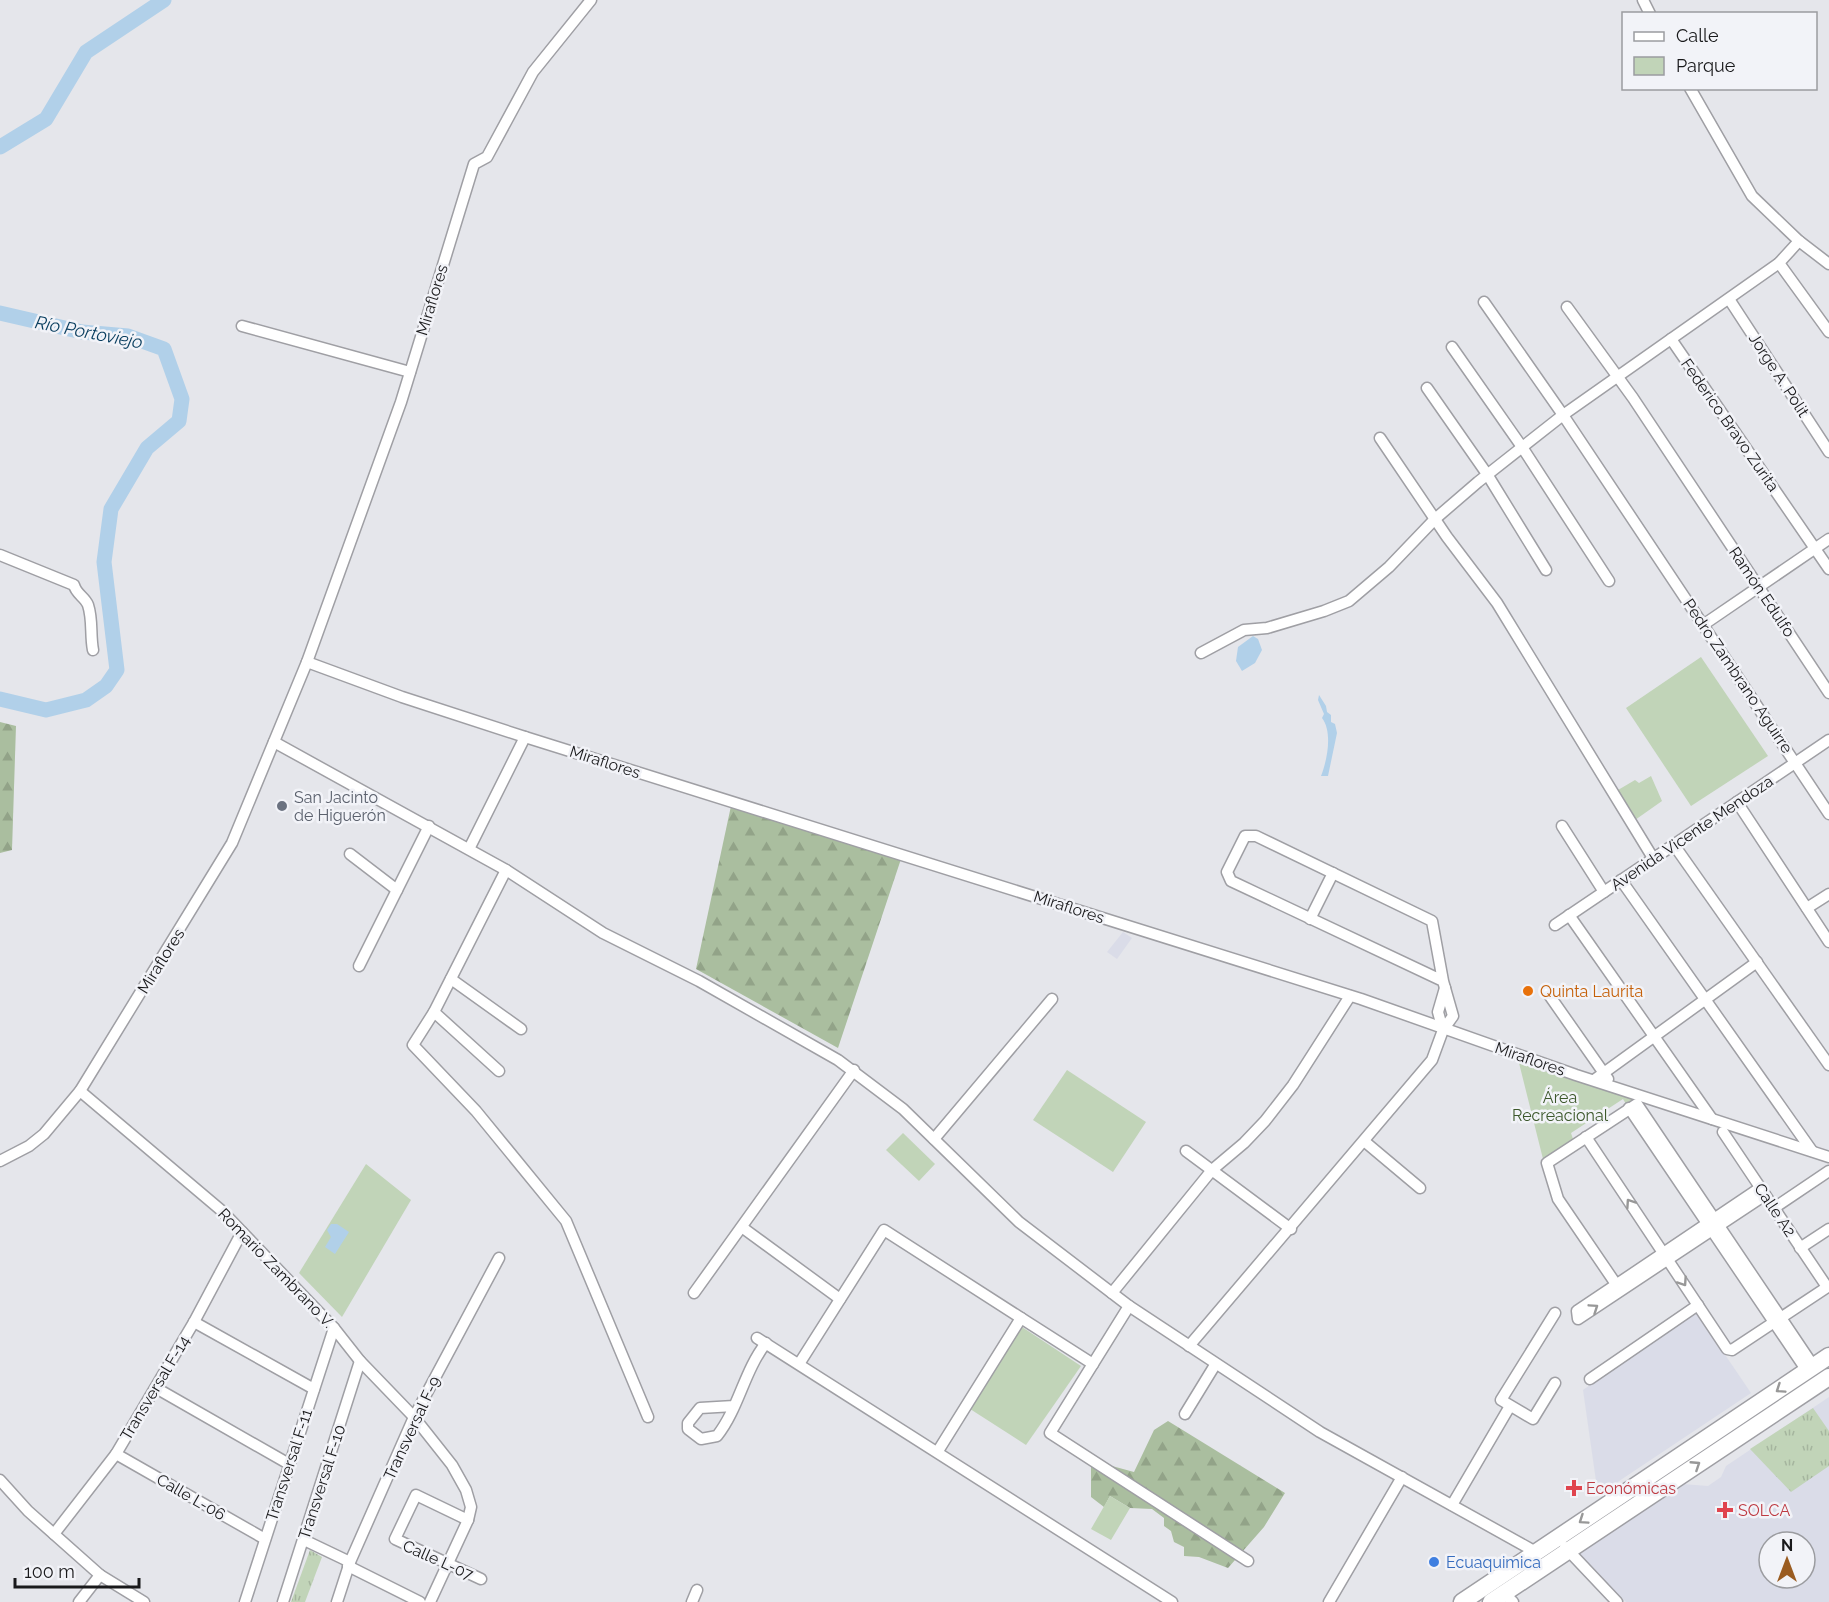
<svg xmlns="http://www.w3.org/2000/svg" width="1829" height="1602" font-family="Raleway,sans-serif">
<defs>
<pattern id="grass-tufts" width="24" height="20" patternUnits="userSpaceOnUse" patternTransform="scale(1.5)"><rect width="24" height="20" fill="#c1d4b8"/><path d="M3 7l-1-3M5 7V3M7 7l1-3M15 17l-1-3M17 17v-4M19 17l1-3" fill="none" stroke="#a5b59e"/></pattern>
<pattern id="forest-firs" width="22" height="20" patternUnits="userSpaceOnUse" patternTransform="scale(1.5)"><rect width="22" height="20" fill="#aabe9f"/><path d="M5 1l3.5 6h-7zM16 11l3.5 6h-7z" fill="#92a388"/></pattern>
</defs>
<rect width="100%" height="100%" fill="#e5e6eb"/>
<g fill="#dadce8" fill-rule="evenodd">
<path d="M1123 932 1132 938 1117 959 1107 952Z"/>
<path d="M1696 1312 1751 1393 1598 1495 1583 1390Z"/>
<path d="M1829 1397V1602H1626L1578 1553 1682 1484 1708 1486 1721 1477 1726 1466ZM1769 1542H1805V1578H1769Z"/>
</g>
<g fill="url(#grass-tufts)">
<path d="M1813 1408 1829 1431V1466L1791 1492 1750 1449Z"/>
<path d="M310 1550 322 1557 305 1602H291Z"/>
</g>
<g fill="url(#forest-firs)">
<path d="M0 722 16 726 12 850 0 853Z"/>
<path d="M731 806 901 859 838 1048 696 969Z"/>
<path d="M1168 1421 1285 1493 1264 1527 1228 1568 1199 1557 1184 1556V1547L1174 1542 1171 1531 1164 1526V1518L1152 1509 1130 1508 1110 1496 1104 1507 1091 1497V1467L1112 1466 1134 1472 1154 1430Z"/>
</g>
<g fill="#c1d4b8">
<path d="M1701 657 1768 756 1691 806 1626 708Z"/>
<path d="M1651 776 1662 801 1635 820 1618 790 1635 780 1639 783Z"/>
<path d="M1519 1063 1635 1100 1626 1104 1623 1099 1571 1133 1573 1139 1543 1159Z"/>
<path d="M1067 1070 1146 1122 1113 1172 1033 1120Z"/>
<path d="M903 1133 935 1164 919 1181 886 1150Z"/>
<path d="M366 1164 411 1200 342 1317 299 1273Z"/>
<path d="M1022 1327 1081 1366 1026 1445 967 1407Z"/>
<path d="M1110 1496 1130 1508 1111 1540 1091 1529Z"/>
</g>
<g fill="#b1d0e9">
<path d="M1253 636 1258 639 1262 650 1255 663 1242 671 1236 661 1238 647Z"/>
<path d="M1319 695 1326 706 1327 712 1331 715V722L1335 724 1337 733 1328 776H1321C1327 761 1333 732 1322 718L1324 714 1318 700Z"/>
<path d="M331 1224H337L349 1232 335 1254 325 1247 331 1237 327 1230Z"/>
</g>
<g fill="none" stroke-linecap="round" stroke-linejoin="round">
<g stroke="#b1d0e9" stroke-width="15">
<path d="M0 147 46 119 86 52 164 0"/>
<path d="M0 313 82 332 128 336 164 349 182 399 179 421 147 448 111 509 104 562 117 670 106 686 86 700 46 710 0 699"/>
</g>
<defs>
<g id="street">
<path d="M1643 0 1650 14"/>
<path d="M1690 88 1752 196 1799 241 1829 264"/>
<path d="M1799 241 1779 263 1671 339 1829 569"/>
<path d="M1779 263 1829 332"/>
<path d="M1729 299 1829 452"/>
<path d="M1484 302 1563 415 1829 814"/>
<path d="M1567 307 1633 398 1829 693"/>
<path d="M242 326 410 372"/>
<path d="M1452 347 1522 447 1609 581"/>
<path d="M1427 388 1487 474 1546 570"/>
<path d="M1380 438 1447 537 1497 603 1653 858"/>
<path d="M0 555 74 585C76 594 85 597 88 605 93 620 90 635 93 650"/>
<path d="M1703 625 1829 539"/>
<path d="M1201 653 1244 630 1267 628 1324 611 1349 601 1389 567 1435 519 1478 482 1563 415 1671 339"/>
<path d="M307 662 402 697 525 737 1361 999 1576 1075 1829 1157"/>
<path d="M274 742 506 870 603 933 699 981 838 1060 903 1109 1019 1222 1129 1306 1320 1432 1536 1552"/>
<path d="M1737 802 1829 942"/>
<path d="M1562 826 1604 892"/>
<path d="M1674 845 1829 1065"/>
<path d="M469 849 525 737"/>
<path d="M350 854 397 890"/>
<path d="M506 870 434 1012 413 1045 476 1111 566 1221 648 1417"/>
<path d="M1621 880 1812 1151"/>
<path d="M1807 908 1829 894"/>
<path d="M1569 915 1712 1119"/>
<path d="M1310 919 1333 873"/>
<path d="M1555 925 1829 740"/>
<path d="M359 966 429 826"/>
<path d="M451 979 521 1029"/>
<path d="M1547 992 1608 1079"/>
<path d="M434 1012 499 1071"/>
<path d="M1443 1030 1438 1012 1445 988"/>
<path d="M1594 1080 1757 962"/>
<path d="M80 1091 222 1211 334 1328 360 1361 414 1417 452 1465 466 1490 471 1507 468 1520 430 1602"/>
<path d="M1629 1108 1807 1371"/>
<path d="M1723 1132 1827 1287"/>
<path d="M1586 1137 1727 1349 1732 1350 1829 1286"/>
<path d="M934 1139 1052 999"/>
<path d="M1364 1141 1420 1188"/>
<path d="M1186 1151 1291 1229"/>
<path d="M0 1161 29 1146 44 1134 80 1091 232 843 307 662 401 402 474 164 487 157 533 72 591 0"/>
<path d="M1760 1188 1577 1311 1578 1319 1765 1195"/>
<path d="M1774 1208 1829 1171"/>
<path d="M743 1228 840 1299"/>
<path d="M1800 1248 1829 1229"/>
<path d="M1620 1290 1558 1199 1547 1163 1637 1104 1814 1367"/>
<path d="M694 1293 854 1070"/>
<path d="M1112 1293 1212 1170 1244 1143 1265 1121 1293 1085 1350 996"/>
<path d="M1129 1306 1050 1433 1248 1561"/>
<path d="M1555 1313 1501 1400 1533 1419 1555 1383"/>
<path d="M194 1322 314 1389"/>
<path d="M757 1338 1172 1602"/>
<path d="M1189 1346 1432 1060 1443 1030 1453 1016 1443 981 1432 921 1256 836H1245L1227 872 1231 881 1443 981"/>
<path d="M799 1364 884 1230 1021 1318"/>
<path d="M1590 1379 1698 1305"/>
<path d="M156 1388 289 1464"/>
<path d="M734 1406 700 1408 688 1423V1429L701 1439 717 1436C739 1408 744 1371 766 1343"/>
<path d="M1185 1414 1215 1365"/>
<path d="M938 1451 1021 1318 1093 1364"/>
<path d="M116 1454 265 1539"/>
<path d="M0 1480 28 1511 100 1575 144 1602"/>
<path d="M1452 1505 1510 1406"/>
<path d="M468 1520 416 1495 395 1539 481 1579"/>
<path d="M54 1534 116 1454 194 1322 242 1232"/>
<path d="M304 1540 350 1562"/>
<path d="M1565 1547 1617 1602"/>
<path d="M348 1566 420 1602"/>
<path d="M1504 1593 1513 1602"/>
<path d="M79 1602 100 1575"/>
<path d="M245 1602 334 1328"/>
<path d="M283 1602 360 1361"/>
<path d="M337 1602 350 1562 414 1417 499 1258"/>
<path d="M692 1602 697 1590"/>
<path d="M1329 1602 1402 1477"/>
</g>
<g id="primary">
<path d="M1462 1602 1829 1356"/>
<path d="M1491 1602 1829 1377"/>
</g>
</defs>
<use href="#street" stroke="#9f9fa4" stroke-width="13"/>
<use href="#primary" stroke="#9f9fa4" stroke-width="19"/>
<use href="#street" stroke="#fff" stroke-width="10"/>
<use href="#primary" stroke="#fff" stroke-width="16"/>
</g>
<defs><path id="oneway-chevron" d="M-2-3.5L2.5 0L-2 3.5" fill="none" stroke-width="1.6" stroke-linecap="round" stroke-linejoin="round" transform="scale(1.5)"/></defs>
<g stroke="#989898">
<use href="#oneway-chevron" transform="translate(1630 1203) rotate(-124)"/>
<use href="#oneway-chevron" transform="translate(1683 1282) rotate(56)"/>
<use href="#oneway-chevron" transform="translate(1594 1308) rotate(-34)"/>
<use href="#oneway-chevron" transform="translate(1780 1389) rotate(146)"/>
<use href="#oneway-chevron" transform="translate(1696 1465) rotate(-33)"/>
<use href="#oneway-chevron" transform="translate(1583 1520) rotate(146)"/>
</g>
<circle fill="#6b7280" stroke="#f2f3f8" stroke-width="2" cx="282" cy="806" r="6"/>
<circle fill="#e8710a" stroke="#f2f3f8" stroke-width="2" cx="1528" cy="991" r="6"/>
<g fill="#e0444e" stroke="#f2f3f8" stroke-width="2">
<path d="M1571 1479h6v6h6v6h-6v6h-6v-6h-6v-6h6z"/>
<path d="M1722 1501h6v6h6v6h-6v6h-6v-6h-6v-6h6z"/>
</g>
<circle fill="#3f7fe0" stroke="#f2f3f8" stroke-width="2" cx="1434" cy="1562" r="6"/>
<g text-anchor="middle" dominant-baseline="central" stroke-width="5" stroke-linejoin="round" paint-order="stroke">
<g font-size="16" fill="#19191b" stroke="#f2f3f8">
<text transform="translate(432 300) rotate(-73)">Miraflores</text>
<text transform="translate(1779 375) rotate(57)">Jorge A. Polit</text>
<text transform="translate(1730 425) rotate(55)">Federico Bravo Zurita</text>
<text transform="translate(1762 592) rotate(56)">Ramón Edulfo</text>
<text transform="translate(1738 676) rotate(56)">Pedro Zambrano Aguirre</text>
<text transform="translate(605 762) rotate(18)">Miraflores</text>
<text transform="translate(1692 833) rotate(-34)">Avenida Vicente Mendoza</text>
<text transform="translate(1069 907) rotate(18)">Miraflores</text>
<text transform="translate(161 961) rotate(-58)">Miraflores</text>
<text transform="translate(1530 1059) rotate(19)">Miraflores</text>
<text transform="translate(1775 1210) rotate(56)">Calle A2</text>
<text transform="translate(276 1268) rotate(46)">Romario Zambrano V.</text>
<text transform="translate(155 1388) rotate(-59)">Transversal F-14</text>
<text transform="translate(412 1428) rotate(-65)">Transversal F-9</text>
<text transform="translate(289 1465) rotate(-72)">Transversal F-11</text>
<text transform="translate(322 1482) rotate(-72)">Transversal F-10</text>
<text transform="translate(191 1497) rotate(30)">Calle L-06</text>
<text transform="translate(438 1560) rotate(24)">Calle L-07</text>
</g>
<g font-size="16" fill="#5b616d" stroke="#f2f3f8" text-anchor="start">
<text x="294" y="797">San Jacinto<tspan x="294" dy="18">de Higuerón</tspan></text>
</g>
<g font-size="16" fill="#c56008" stroke="#f2f3f8" text-anchor="start">
<text x="1540" y="991">Quinta Laurita</text>
</g>
<g font-size="16" fill="#3c582b" stroke="#f2f3f8">
<text x="1560" y="1097">Área<tspan x="1560" dy="18">Recreacional</tspan></text>
</g>
<g font-size="16" fill="#be3a42" stroke="#f2f3f8" text-anchor="start">
<text x="1586" y="1488">Económicas</text>
<text x="1738" y="1510">SOLCA</text>
</g>
<g font-size="16" fill="#366cbe" stroke="#f2f3f8" text-anchor="start">
<text x="1446" y="1562">Ecuaquimica</text>
</g>
<g font-size="18" font-style="italic" fill="#093e5f" stroke="#f2f3f8">
<text transform="translate(89 332) rotate(11)">Río Portoviejo</text>
</g>
</g>
<rect x="1622" y="12" width="195" height="78" fill="#f2f3f8" stroke="#9b9ca0" stroke-width="1.5"/>
<rect x="1634" y="32" width="30" height="9" fill="#ffffff" stroke="#9b9ca0" stroke-width="1.5"/>
<text x="1676" y="42" font-size="18" fill="#19191b">Calle</text>
<rect x="1634" y="57" width="30" height="18" fill="#c1d4b8" stroke="#9b9ca0" stroke-width="1.5"/>
<text x="1676" y="72" font-size="18" fill="#19191b">Parque</text>
<g transform="translate(1787 1560)"><circle r="28" fill="#f2f3f8" stroke="#9b9ca0" stroke-width="1.5"/>
<path d="M0-4.5L10 22L0 15L-10 22Z" fill="#9a5c21"/>
<text y="-9" font-size="16" font-weight="bold" text-anchor="middle" fill="#19191b">N</text>
</g>
<path d="M15 1578v9h124v-9" fill="none" stroke="#19191b" stroke-width="3"/>
<text x="24" y="1578" font-size="18" fill="#19191b" stroke="#f2f3f8" stroke-width="4.5" paint-order="stroke">100 m</text>
</svg>
